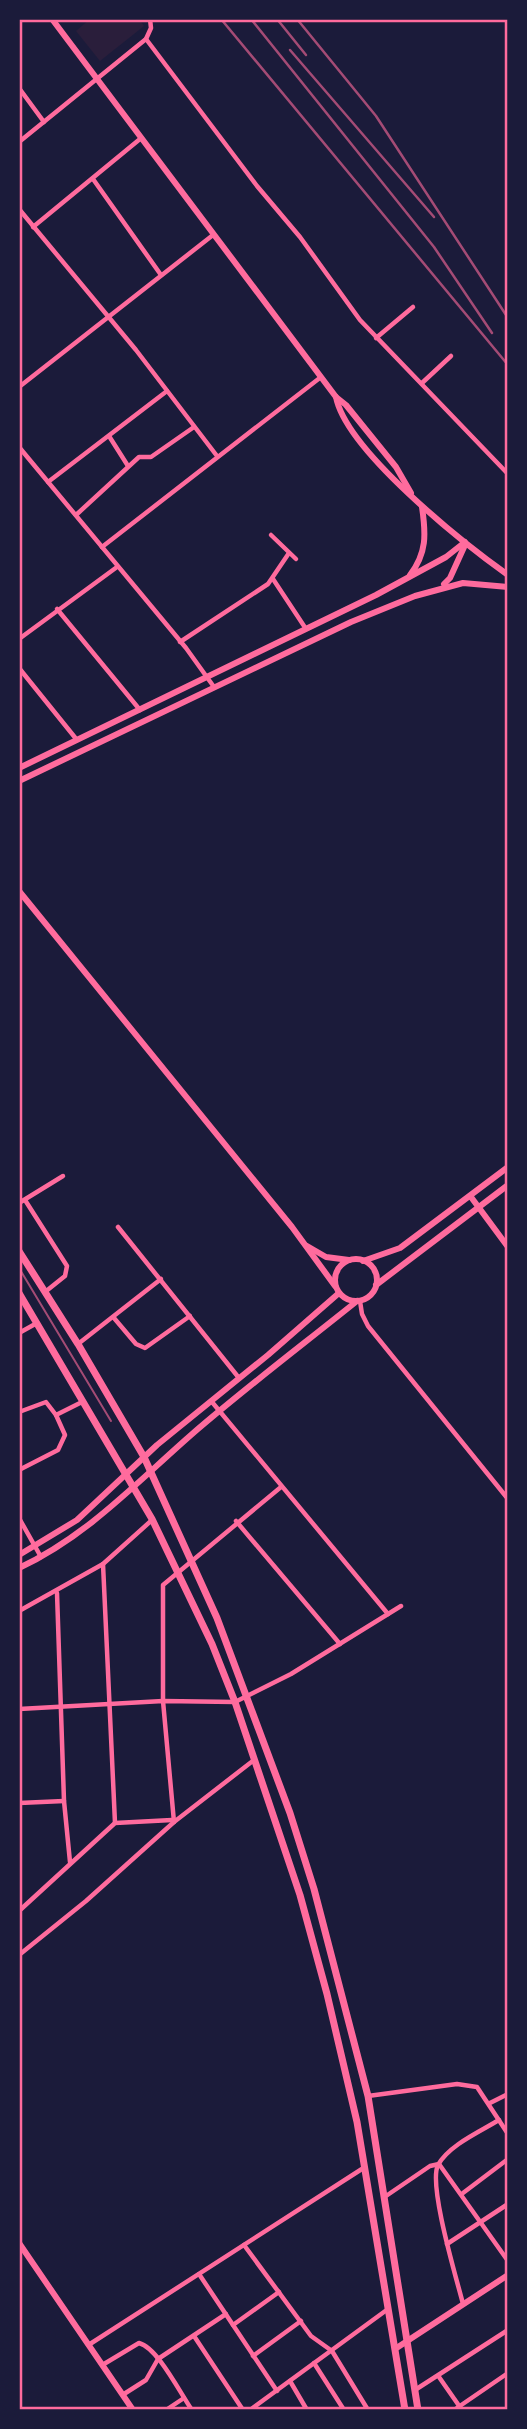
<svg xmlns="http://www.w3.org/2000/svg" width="527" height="2429" font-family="Mulish,sans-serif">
<rect width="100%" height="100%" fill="#1b1b3a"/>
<path fill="#2a1e3b" d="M90 19H139L144 26 100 61 76 31Z"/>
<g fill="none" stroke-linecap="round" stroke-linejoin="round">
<g stroke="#ff6b9d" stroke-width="4.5">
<path d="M146 39 257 186 300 237 360 320 508 474"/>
<path d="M19 88 44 122"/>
<path d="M19 142 146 39 151 28 150 19"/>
<path d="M93 179 161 275"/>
<path d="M19 209 136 350 217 456"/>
<path d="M33 227 140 139"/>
<path d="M376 338 413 307"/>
<path d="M422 383 451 356"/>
<path d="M19 387 213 235"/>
<path d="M109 436 128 466"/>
<path d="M19 447 186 648 214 687"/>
<path d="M48 482 167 391"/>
<path d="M76 515 139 457H151L194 427"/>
<path d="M271 535 296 559"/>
<path d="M102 547 321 377"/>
<path d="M273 579 306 629"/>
<path d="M57 609 140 710"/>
<path d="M19 639 117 567"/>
<path d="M180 642 268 584 289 553"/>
<path d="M19 668 77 740"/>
<path d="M25 1200 67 1266 65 1276 45 1292"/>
<path d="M19 1203 63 1176"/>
<path d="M118 1227 239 1378"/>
<path d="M360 1301 362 1314 368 1326 508 1499"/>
<path d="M114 1318 136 1344 145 1348 190 1316"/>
<path d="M19 1333 37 1323"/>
<path d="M78 1344 161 1279"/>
<path d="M212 1402 388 1614"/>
<path d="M19 1412 46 1402 56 1415 65 1435 58 1450 19 1470"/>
<path d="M56 1415 82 1402"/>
<path d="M19 1518 41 1557"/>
<path d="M236 1521 340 1644"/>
<path d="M103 1564 115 1823"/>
<path d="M57 1593 64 1801 70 1862"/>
<path d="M19 1611 103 1564 152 1520"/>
<path d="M19 1709 163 1701 235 1702 291 1674 401 1606"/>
<path d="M19 1803 64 1801"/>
<path d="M174 1822 163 1701V1585L281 1487"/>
<path d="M19 1911 115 1823 172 1820"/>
<path d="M19 1955 86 1901 174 1822 254 1760"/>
<path d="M368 2096 457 2084 477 2087 508 2134"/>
<path d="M490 2103 508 2094"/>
<path d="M463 2193 508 2159"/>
<path d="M386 2196 430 2166 439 2164 508 2261"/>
<path d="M447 2244 508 2204"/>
<path d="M244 2245 311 2336 332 2351 368 2410"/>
<path d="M199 2274 277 2391"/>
<path d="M463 2304C457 2280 428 2185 438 2165 449 2145 481 2131 499 2120"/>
<path d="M233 2325 279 2292"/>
<path d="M194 2336 243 2410"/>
<path d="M90 2344 365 2167"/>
<path d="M253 2356 301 2321"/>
<path d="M314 2363 344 2410"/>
<path d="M104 2364 139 2343C158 2348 180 2393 192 2410"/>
<path d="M439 2377 462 2410"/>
<path d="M290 2381 307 2410"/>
<path d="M415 2390 508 2330"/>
<path d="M124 2394 146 2380 158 2359 226 2314"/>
<path d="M166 2410 184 2398"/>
<path d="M250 2410 388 2309"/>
<path d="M454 2410 508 2373"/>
</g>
<g stroke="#ff6b9d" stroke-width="6">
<path d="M52 19 336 397 346 405 396 467 411 493"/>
<path d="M336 397C346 450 463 543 508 575"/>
<path d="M410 575C427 553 426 534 422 507"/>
<path d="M444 584 450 578 465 545"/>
<path d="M19 768 376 595 446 557 465 542"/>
<path d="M19 781 351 622 415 596 463 583 508 587"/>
<path d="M19 891 292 1227 335 1286"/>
<path d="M471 1197 508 1247"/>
<path d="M307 1246 326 1257 349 1260"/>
<circle cx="356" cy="1280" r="21"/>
<path d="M363 1261 400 1248 508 1167"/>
<path d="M376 1285 508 1185"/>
<path d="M19 1555 77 1520 157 1445 268 1355 339 1293"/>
<path d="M19 1568C87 1536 135 1484 191 1435 244 1389 301 1346 357 1301"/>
<path d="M19 2243 133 2410"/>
<path d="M395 2349 508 2275"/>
</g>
<g stroke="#ff6b9d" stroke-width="7">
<path d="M19 1251 78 1344 144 1457 217 1618 290 1813 314 1889 368 2096 418 2410"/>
<path d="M19 1293 152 1519 212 1644 235 1702 300 1895 327 1994 357 2122 405 2410"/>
</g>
<path stroke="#a44b75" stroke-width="2" d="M19 1268 111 1421"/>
<g stroke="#a44b75" stroke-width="2.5">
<path d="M221 19 508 365"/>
<path d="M251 19 434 247 492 333"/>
<path d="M277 19 306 55"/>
<path d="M297 19 376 116 508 318"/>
<path d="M290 50 434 217"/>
</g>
</g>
<rect width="527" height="2429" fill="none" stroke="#1b1b3a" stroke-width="42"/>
<rect x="21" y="21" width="485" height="2387" fill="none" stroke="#ff6b9d" stroke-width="2.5"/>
</svg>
